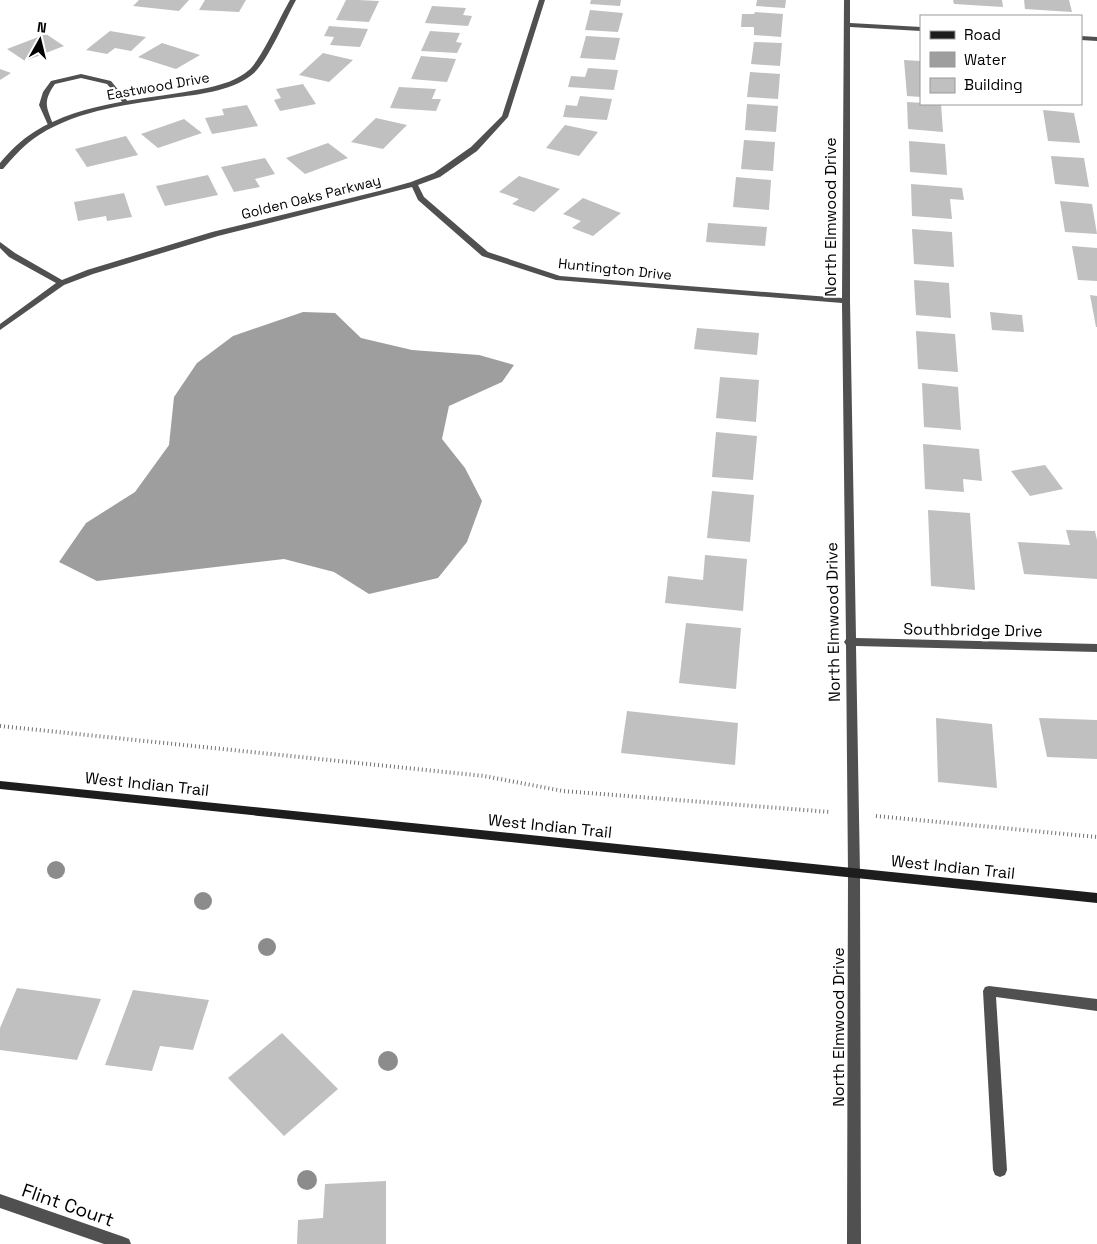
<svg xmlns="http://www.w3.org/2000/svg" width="1097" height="1244" font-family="'Space Grotesk',sans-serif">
<rect width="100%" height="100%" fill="#fff"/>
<path fill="#9e9e9e" d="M303 312 335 313 361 338 412 350 479 355 514 365 502 382 449 406 442 439 465 468 482 501 467 542 438 578 369 594 334 572 284 559 97 581 59 562 86 523 135 492 169 445 174 397 197 363 233 336Z"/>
<g fill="#c0c0c0">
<path d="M139 0H189L179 11 133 6Z"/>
<path d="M205 0H246L239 12 199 10Z"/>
<path d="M346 0H358L379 1 369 22 336 20Z"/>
<path d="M591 0H621L620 6 590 4Z"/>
<path d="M757 0H786L785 8 756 6Z"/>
<path d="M953 0H1002L1003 7 954 4Z"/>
<path d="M1024 0H1069L1072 12 1025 9Z"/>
<path d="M432 6 466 8 463 15 472 16 468 26 425 23Z"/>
<path d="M590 10 623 13 618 32 585 30Z"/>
<path d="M755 12 783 14 781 37 754 35V27H741L742 14H754Z"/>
<path d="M329 26 368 29 360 47 330 45 334 37 324 36Z"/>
<path d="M110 31 146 37 131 51 115 48 107 54 86 50Z"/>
<path d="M430 31 460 33 456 42 462 43 457 53 421 51Z"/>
<path d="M46 34 64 46 25 61 7 49Z"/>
<path d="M586 36 620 38 615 60 580 58Z"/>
<path d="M754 42 782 43 780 66 751 64Z"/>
<path d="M162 43 200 55 176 69 138 57Z"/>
<path d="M323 53 353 60 329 82 299 75Z"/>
<path d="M421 56 456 59 447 82 411 79Z"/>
<path d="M904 60 921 61V97L907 96Z"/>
<path d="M588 68 618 70 614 90 568 87 571 76 585 77Z"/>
<path d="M0 69 11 73 0 80Z"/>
<path d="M750 72 780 74 778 99 747 97Z"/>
<path d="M303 84 316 104 280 111 274 100 281 98 276 89Z"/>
<path d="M399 87 436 89 432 99H441L436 111 390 108Z"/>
<path d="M580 96 612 99 607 120 563 117 566 105 577 106Z"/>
<path d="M907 102 941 104 943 132 908 129Z"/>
<path d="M747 104 778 106 776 132 745 130Z"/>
<path d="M247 105 258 126 212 134 205 118 224 115 222 109Z"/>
<path d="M1043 110 1074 113 1080 143 1048 141Z"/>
<path d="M376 118 407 125 383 149 351 142Z"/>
<path d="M184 119 202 133 158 148 141 134Z"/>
<path d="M565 125 598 132 579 156 546 148Z"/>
<path d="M126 136 138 155 87 167 75 149Z"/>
<path d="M744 140 775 142 773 171 741 169Z"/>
<path d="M909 141 945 144 947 175 910 172Z"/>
<path d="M328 143 348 158 305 174 286 158Z"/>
<path d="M1051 156 1084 158 1089 187 1055 184Z"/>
<path d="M265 158 275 174 255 179 260 187 234 192 221 167Z"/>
<path d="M208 175 218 195 165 206 156 186Z"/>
<path d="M519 176 560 189 534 212 512 204 519 199 499 192Z"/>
<path d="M736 177 771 180 769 210 733 207Z"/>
<path d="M911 184 962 188 964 200 950 199 952 219 912 216Z"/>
<path d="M124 193 132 217 107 221 106 216 78 221 74 202Z"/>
<path d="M583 198 621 213 593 236 572 228 581 221 563 214Z"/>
<path d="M1060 201 1092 204 1097 234 1065 232Z"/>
<path d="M708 223 767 227 765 246 706 242Z"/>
<path d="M912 229 952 232 954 267 914 264Z"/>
<path d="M1072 246 1097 248V281L1078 280Z"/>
<path d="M914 280 949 283 951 318 916 315Z"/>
<path d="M1090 295 1097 296V327H1096Z"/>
<path d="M990 312 1022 315 1024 332 992 330Z"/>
<path d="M697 328 759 333 757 355 694 349Z"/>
<path d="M916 331 955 334 958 372 918 369Z"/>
<path d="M720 377 759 380 756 422 716 418Z"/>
<path d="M922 383 958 387 961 430 924 427Z"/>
<path d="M716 432 757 436 753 480 712 477Z"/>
<path d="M923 444 979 449 982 481 963 479 964 492 925 489Z"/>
<path d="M1045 465 1063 489 1030 496 1011 471Z"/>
<path d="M712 491 754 495 750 542 707 538Z"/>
<path d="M928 510 970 513 975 590 931 586Z"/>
<path d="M1066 530 1095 531 1097 540V579L1024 574 1018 542 1070 545Z"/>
<path d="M705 555 747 559 743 611 665 603 668 576 703 580Z"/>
<path d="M686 623 741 628 736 689 679 683Z"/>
<path d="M627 711 738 723 735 765 621 753Z"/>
<path d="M936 718 992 724 997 788 938 782Z"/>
<path d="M1039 718 1097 720V759L1047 757Z"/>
<path d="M17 988 101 999 77 1060 0 1050V1028Z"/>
<path d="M133 990 209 1000 193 1050 160 1046 152 1071 105 1065Z"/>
<path d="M282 1033 338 1089 284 1136 228 1078Z"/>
<path d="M386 1181V1244H297L298 1220 323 1218 325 1184Z"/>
</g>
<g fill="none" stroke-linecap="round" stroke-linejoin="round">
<g stroke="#727272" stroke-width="4" stroke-dasharray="1 3" stroke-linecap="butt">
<path d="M0 726 484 776 563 791 830 812"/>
<path d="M876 816 1097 837"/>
</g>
<g fill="#505050" fill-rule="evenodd">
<path d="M81 74 111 81 129 103 124 104 107 84 81 78 55 84C43 101 46 106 53 124L48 125 39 105 43 92 51 81Z"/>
<path d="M989 986 1097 999V1011L996 997 1007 1170 1005 1175 1000 1177 995 1175 993 1170 983 991 985 987Z"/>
</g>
<g fill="#505050" fill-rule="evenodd">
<path d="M290 0H296C286 18 268 60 254 73 235 90 203 94 178 97 131 104 80 109 39 135 25 144 14 156 3 169H0V163C10 151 21 140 34 132 85 100 149 100 207 88 221 85 238 80 249 70 262 58 280 17 290 0Z"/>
<path d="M539 0H545L508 117 477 151 440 177 418 185 424 197 488 252 560 276 842 298 844 0H850V23L921 27V31L850 27V301L856 638 1097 644V652L856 646 860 873 861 1244H847L848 873 846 645 844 642 846 639 842 303 556 280 482 256 418 200 412 187 218 236 93 274 64 285 0 330V324L56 283 9 257 0 248V242L15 253 62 280 87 270 212 232 379 191 411 182 434 173 471 147 502 116Z"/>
<path d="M1081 36 1097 37V41L1081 40Z"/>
<path d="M0 1194 124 1237 129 1239 131 1244H104L0 1208Z"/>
</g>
<path fill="#1d1d1d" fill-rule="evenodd" d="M0 781 1097 893V903L0 789Z"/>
</g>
<g fill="#8c8c8c">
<circle cx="56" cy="870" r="9"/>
<circle cx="203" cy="901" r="9"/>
<circle cx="267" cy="947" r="9"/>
<circle cx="388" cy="1061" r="10"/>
<circle cx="307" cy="1180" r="10"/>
</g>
<g text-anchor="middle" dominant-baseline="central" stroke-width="4.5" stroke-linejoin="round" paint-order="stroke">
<g font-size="14" fill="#000" stroke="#fff">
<text transform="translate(158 86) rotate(-10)">Eastwood Drive</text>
<text transform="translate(311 197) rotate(-14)">Golden Oaks Parkway</text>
<text transform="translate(615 269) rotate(6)">Huntington Drive</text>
</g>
<g font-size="16" fill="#000" stroke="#fff">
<text transform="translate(830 217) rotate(-90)">North Elmwood Drive</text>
<text transform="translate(833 622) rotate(-91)">North Elmwood Drive</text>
<text transform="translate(973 630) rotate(1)">Southbridge Drive</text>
<text transform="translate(147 784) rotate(6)">West Indian Trail</text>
<text transform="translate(550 826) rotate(6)">West Indian Trail</text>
<text transform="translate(953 867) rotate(6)">West Indian Trail</text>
<text transform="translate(838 1027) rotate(-90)">North Elmwood Drive</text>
</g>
<g font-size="19" fill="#000" stroke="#fff">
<text transform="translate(68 1205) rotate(19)">Flint Court</text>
</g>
</g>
<rect x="920" y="15" width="162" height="90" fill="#ffffff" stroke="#999999"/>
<rect x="930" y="31" width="25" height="8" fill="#1d1d1d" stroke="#999999"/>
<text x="964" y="40" font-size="15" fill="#000000">Road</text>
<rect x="930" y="52" width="25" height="15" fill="#9e9e9e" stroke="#999999"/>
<text x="964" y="65" font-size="15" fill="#000000">Water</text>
<rect x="930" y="78" width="25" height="15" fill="#c0c0c0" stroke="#999999"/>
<text x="964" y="90" font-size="15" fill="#000000">Building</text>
<g transform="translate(40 40) rotate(8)" stroke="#ffffff" stroke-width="4" paint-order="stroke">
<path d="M0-4L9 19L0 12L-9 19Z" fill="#000000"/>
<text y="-8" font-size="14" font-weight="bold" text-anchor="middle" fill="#000000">N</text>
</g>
</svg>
